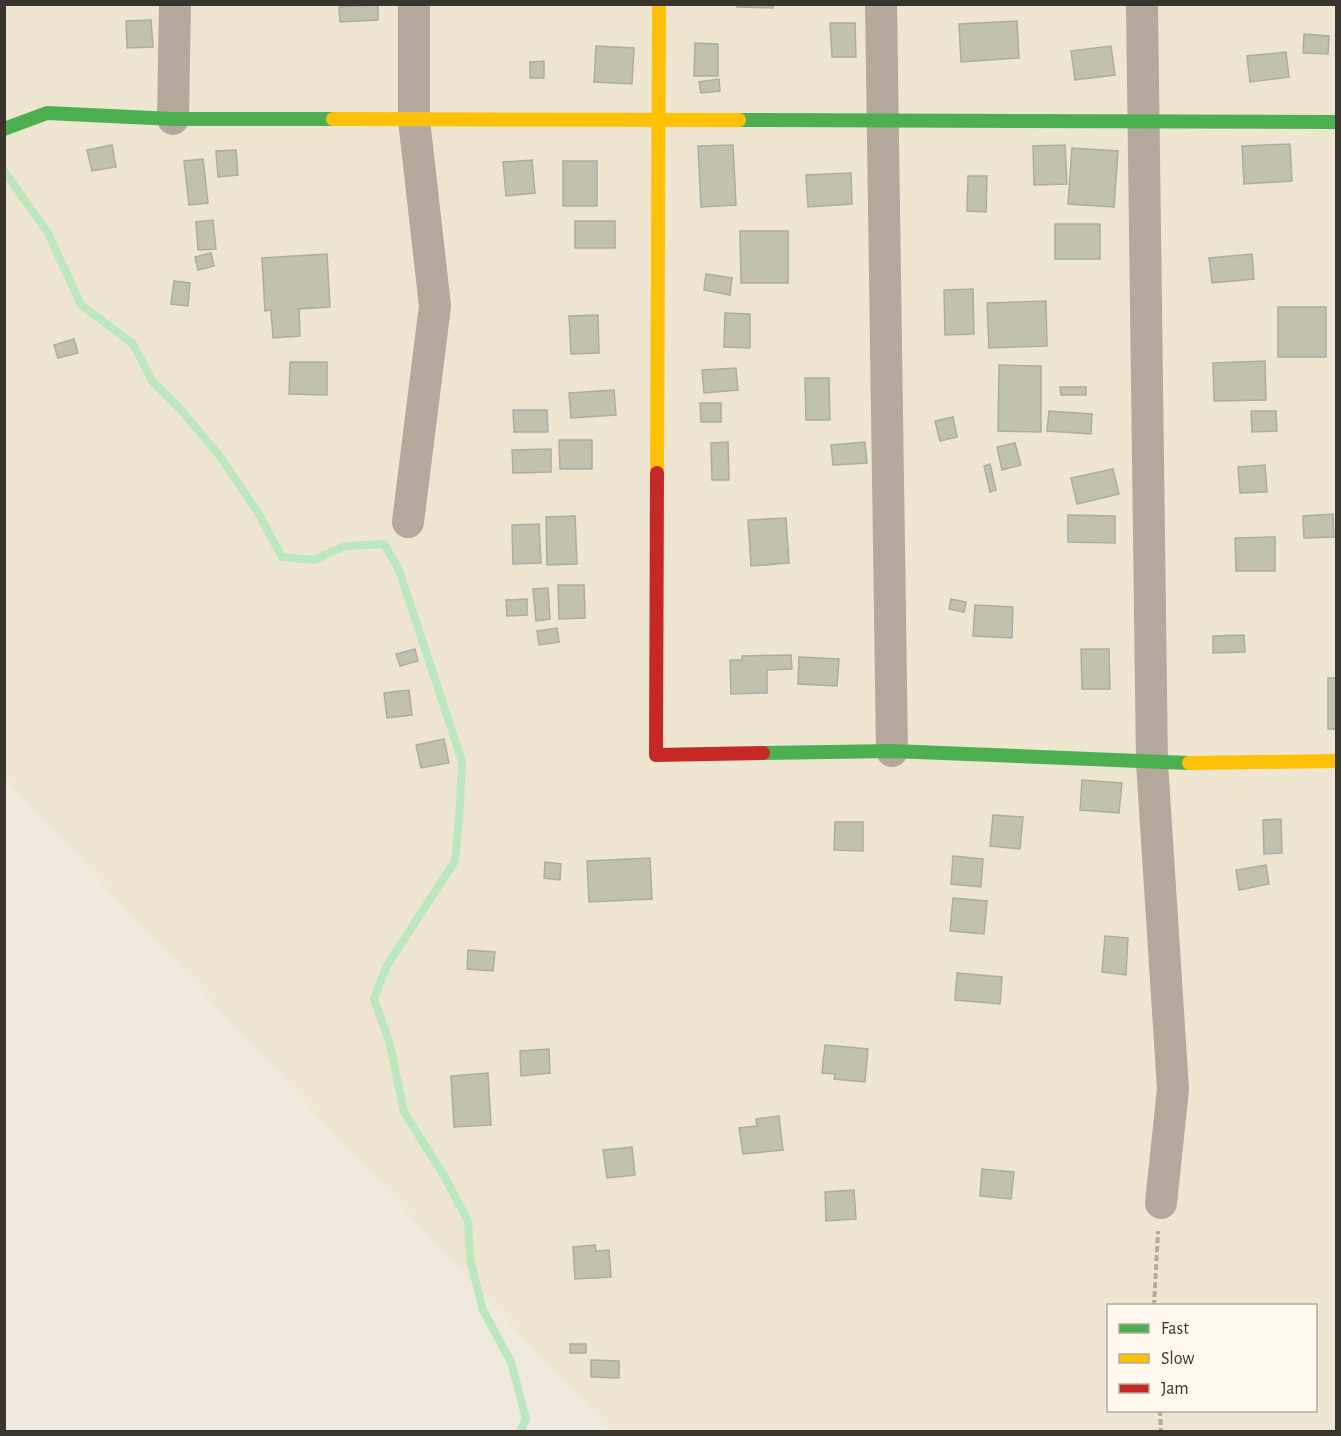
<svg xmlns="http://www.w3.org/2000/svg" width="1341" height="1436" font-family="'Alegreya Sans',sans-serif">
<rect width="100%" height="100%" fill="#efe9de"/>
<path fill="#efe6d1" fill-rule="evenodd" d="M5 5H1336V1431H610L5 778ZM1108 1306H1316V1410H1108Z"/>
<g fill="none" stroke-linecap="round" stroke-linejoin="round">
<path stroke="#bbe8bc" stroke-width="8" d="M4 171 48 233 81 305 133 344 152 381 182 411 219 455 257 511 282 557 314 560 345 546 384 544 399 570 462 761 460 805 455 861 386 967 374 999 389 1041 404 1112 443 1174 468 1221 470 1259 483 1310 511 1362 526 1419 520 1432"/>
</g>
<g fill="#c1c1ae" stroke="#aeaca3" stroke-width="1.5">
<path d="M737 4H773V8L737 7Z"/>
<path d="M378 5V20L340 22 339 7Z"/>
<path d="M151 20 153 47 127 48 126 21Z"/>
<path d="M1017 21 1019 58 961 62 959 24Z"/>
<path d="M830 23H855L856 57H832Z"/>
<path d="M1304 34 1329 36 1328 54 1303 53Z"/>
<path d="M695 43 718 44V76H694Z"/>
<path d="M596 46 634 48 632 84 594 82Z"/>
<path d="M1111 46 1115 75 1075 80 1071 51Z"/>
<path d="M1286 52 1289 77 1250 82 1247 56Z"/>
<path d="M544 61V78H530V62Z"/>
<path d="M719 79 720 91 701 93 699 82Z"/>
<path d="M1290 144 1292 181 1244 184 1242 146Z"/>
<path d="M112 145 116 167 92 171 87 150Z"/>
<path d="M733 145 736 205 701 207 698 146Z"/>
<path d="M1065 145 1067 184 1034 185 1033 146Z"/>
<path d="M1072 148 1118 151 1114 207 1068 204Z"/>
<path d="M236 150 238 175 218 177 216 151Z"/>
<path d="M203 159 208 203 189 205 184 161Z"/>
<path d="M532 160 535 193 506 196 503 162Z"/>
<rect x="563" y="161" width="34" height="45"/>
<path d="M851 173 852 204 808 207 806 175Z"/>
<path d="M968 176H987L986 212 967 211Z"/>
<path d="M213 220 216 249 198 250 196 222Z"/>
<rect x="575" y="221" width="40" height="27"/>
<rect x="1055" y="224" width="45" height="35"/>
<path d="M740 231H788V283H741Z"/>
<path d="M211 253 214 266 198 270 195 257Z"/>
<path d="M327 254 330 307 299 309 300 336 273 338 271 310 265 311 262 258Z"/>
<path d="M1252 254 1254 279 1212 283 1209 258Z"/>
<path d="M706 274 732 278 730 295 704 290Z"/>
<path d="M174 281 190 283 188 306 171 304Z"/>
<path d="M973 289 974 334 945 335 944 290Z"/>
<path d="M1046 301 1047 346 989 348 987 303Z"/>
<rect x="1278" y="307" width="48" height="50"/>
<path d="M725 313 750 314V348L724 347Z"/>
<path d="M598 315 599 353 571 354 569 316Z"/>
<path d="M74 339 78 353 58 358 54 345Z"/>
<path d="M1265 361 1266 400 1214 401 1213 363Z"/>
<path d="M290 362H327V395L289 394Z"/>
<path d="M999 365 1041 366V432L998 431Z"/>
<path d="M736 368 738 390 704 393 702 370Z"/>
<path d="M805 378H829L830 420H806Z"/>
<path d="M1060 387H1086V395H1061Z"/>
<path d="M614 390 616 415 571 418 569 393Z"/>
<path d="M700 403H721V422H701Z"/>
<path d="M513 410H547L548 432H514Z"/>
<path d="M1049 411 1092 414 1091 434 1047 431Z"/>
<path d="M1251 411H1276L1277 431 1252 432Z"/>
<path d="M953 417 957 437 940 441 935 421Z"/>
<path d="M559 440H592V469H560Z"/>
<path d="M728 442 729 480H712L711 443Z"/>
<path d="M865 442 867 463 833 465 831 445Z"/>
<path d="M1015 443 1021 465 1002 470 997 447Z"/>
<path d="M551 449V472L513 473 512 450Z"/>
<path d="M990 464 996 490 990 492 984 466Z"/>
<path d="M1265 465 1267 492 1240 493 1238 467Z"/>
<path d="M1113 469 1119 494 1077 504 1071 478Z"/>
<path d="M1333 514 1334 537 1304 538 1303 516Z"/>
<path d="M1068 515 1115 516V543L1068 542Z"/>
<path d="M575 516 577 564 547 565 546 517Z"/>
<path d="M786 518 789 563 751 566 748 520Z"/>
<path d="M539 524 541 563 513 564 512 525Z"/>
<path d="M1275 537V571H1236L1235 538Z"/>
<path d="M558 585H584L585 618 559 619Z"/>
<path d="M548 588 550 619 536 621 533 589Z"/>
<path d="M527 599V615L507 616 506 600Z"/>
<path d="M951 599 966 602 964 612 949 609Z"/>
<path d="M975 605 1013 607 1012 638 973 636Z"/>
<path d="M557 628 559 642 539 645 537 631Z"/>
<path d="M1244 635 1245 652 1213 653V636Z"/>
<path d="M415 649 418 661 400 666 396 654Z"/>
<path d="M1081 649H1109L1110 689H1082Z"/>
<path d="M791 655 792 669 767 670V693L731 694 730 660H742V656Z"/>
<path d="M799 657 839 659 837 686 798 684Z"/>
<rect x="1328" y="678" width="8" height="51"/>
<path d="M409 690 412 715 387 718 384 693Z"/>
<path d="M444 739 449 763 421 768 416 745Z"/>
<path d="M1082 780 1122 783 1119 813 1080 810Z"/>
<path d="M993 815 1023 817 1020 849 990 846Z"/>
<path d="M1281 819 1282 853 1264 854 1263 820Z"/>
<path d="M835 822H863V851L834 850Z"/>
<path d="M953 856 983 859 981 887 951 884Z"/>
<path d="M650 858 652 899 589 902 587 861Z"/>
<path d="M545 862 561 864 560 880 544 878Z"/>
<path d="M1266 865 1269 884 1239 890 1236 870Z"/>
<path d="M953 898 987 901 984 934 950 931Z"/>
<path d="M1105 936 1128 938 1126 975 1102 972Z"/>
<path d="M468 950 495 952 493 971 467 969Z"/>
<path d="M957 973 1002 977 1000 1004 955 1000Z"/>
<path d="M825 1045 868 1049 865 1082 834 1079 835 1074 822 1073Z"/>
<path d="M549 1049 550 1073 521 1076 520 1051Z"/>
<path d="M488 1073 491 1125 454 1127 451 1076Z"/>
<path d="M779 1116 783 1150 743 1154 739 1128 757 1126 756 1119Z"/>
<path d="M632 1147 635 1175 607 1178 603 1150Z"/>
<path d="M982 1169 1014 1172 1011 1199 980 1196Z"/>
<path d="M854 1190 856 1219 826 1221 825 1192Z"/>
<path d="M595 1245 596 1251 609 1250 611 1277 575 1279 573 1247Z"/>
<rect x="570" y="1344" width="16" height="9"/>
<path d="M591 1360 619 1361V1378L591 1377Z"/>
</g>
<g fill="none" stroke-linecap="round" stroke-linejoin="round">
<g stroke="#b4aaa1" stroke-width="4" stroke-dasharray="6 3" stroke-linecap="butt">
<path d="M1154 1306 1158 1231"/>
<path d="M1160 1410 1161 1432"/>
</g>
<g stroke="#b5a89d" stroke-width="32">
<path d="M881 4 892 751"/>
<path d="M1142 4 1152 763 1173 1089 1161 1203"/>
<path d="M173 119 175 4"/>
<path d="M408 522 435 306 414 120V4"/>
</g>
<g stroke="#4caf50" stroke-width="14">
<path d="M739 120 1336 122"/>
<path d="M4 129 47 113 173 119H333"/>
<path d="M763 753 892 751 1189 763"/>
</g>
<g stroke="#ffc107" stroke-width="14">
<path d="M333 119 739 120"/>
<path d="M657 473 659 4"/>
<path d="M1189 763 1336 761"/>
</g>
<path stroke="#c62828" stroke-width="14" d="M657 473 656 755 763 753"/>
</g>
<rect width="1341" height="1436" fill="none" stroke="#39352d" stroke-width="12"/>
<rect x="1107" y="1304" width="210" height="108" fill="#fffaed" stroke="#b0aba0" stroke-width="1.5"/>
<rect x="1119" y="1324" width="30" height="9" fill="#4caf50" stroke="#b0aba0" stroke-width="1.5"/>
<text x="1161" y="1334" font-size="18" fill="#39352d">Fast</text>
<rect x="1119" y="1354" width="30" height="9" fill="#ffc107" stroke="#b0aba0" stroke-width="1.5"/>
<text x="1161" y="1364" font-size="18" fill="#39352d">Slow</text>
<rect x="1119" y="1384" width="30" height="9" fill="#c62828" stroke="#b0aba0" stroke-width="1.5"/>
<text x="1161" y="1394" font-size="18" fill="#39352d">Jam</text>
</svg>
